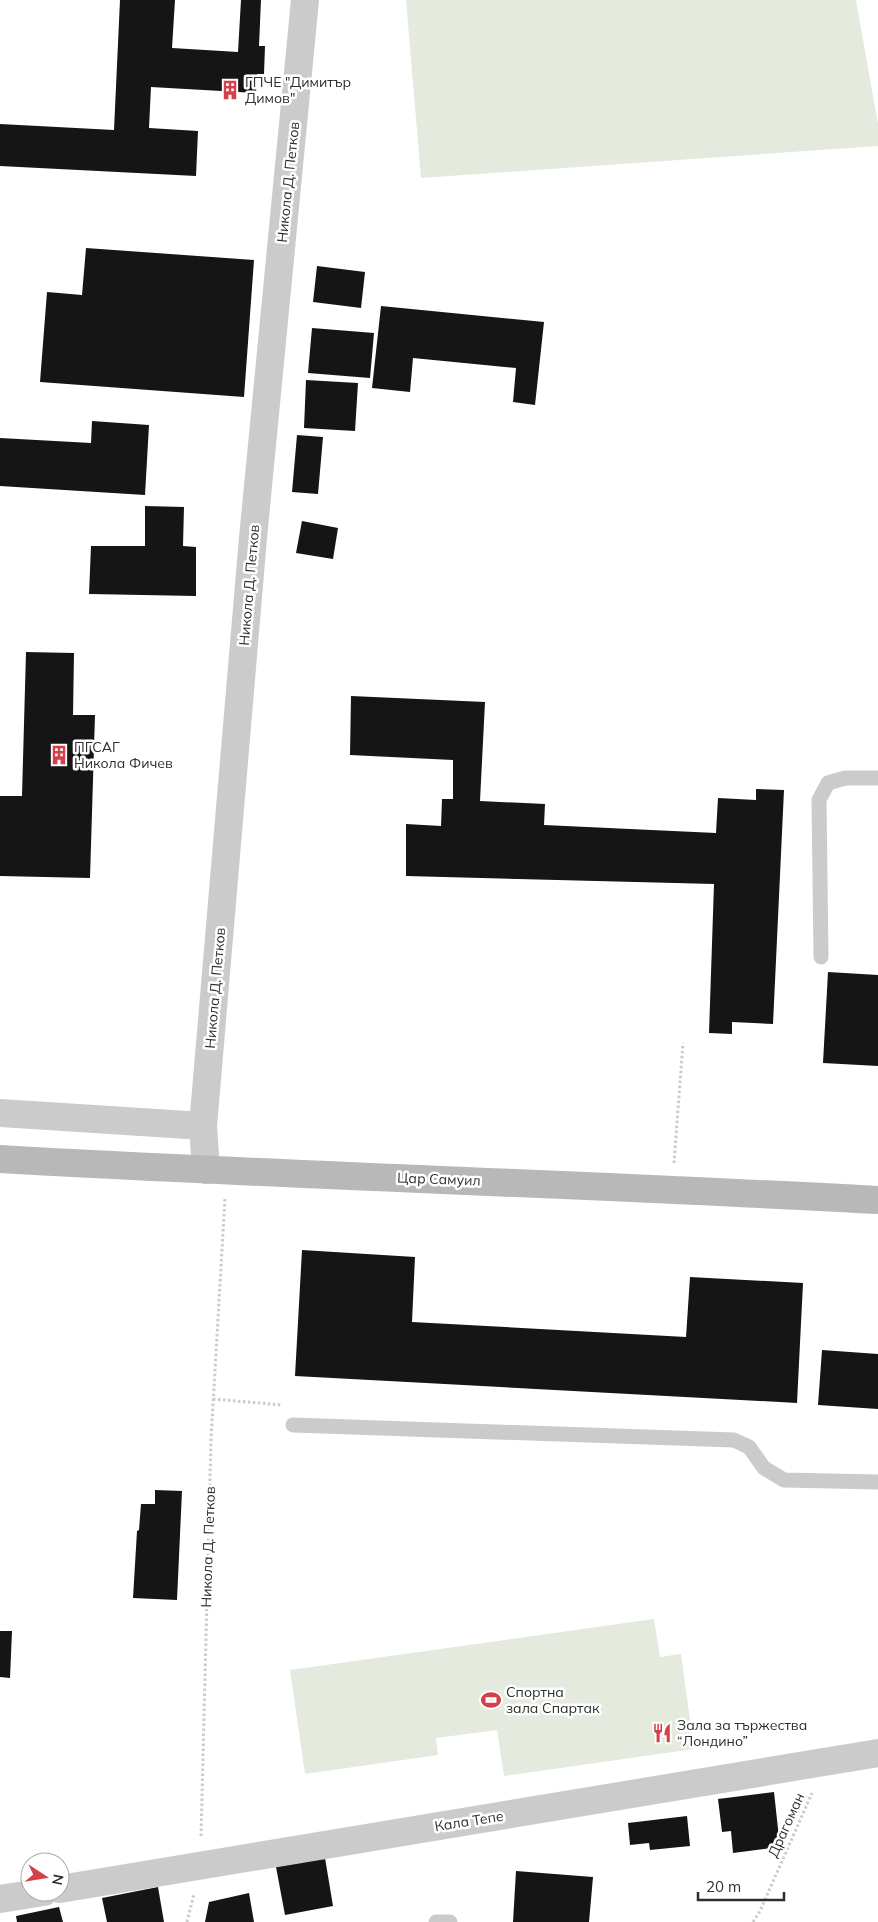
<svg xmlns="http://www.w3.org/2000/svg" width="878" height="1922" font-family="Mulish,sans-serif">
<rect width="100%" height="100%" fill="#fff"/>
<g fill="#e4eadd">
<path d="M406 0H856L878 124V146L421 178Z"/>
<path d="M654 1619 660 1657 681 1654 694 1749 504 1776 497 1730 436 1738 438 1755 305 1774 290 1670Z"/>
</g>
<g fill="#151515">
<path d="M120 0H175L172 48 238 52 241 0H261L259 46H265L264 74H257L256 93 151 87 149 128 198 131 196 176 0 166V124L114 130Z"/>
<path d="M86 248 254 260 244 397 40 382 47 292 82 295Z"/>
<path d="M317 266 365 272 361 308 313 302Z"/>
<path d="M381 306 544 322 535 405 513 402 516 368 413 358 410 392 372 388Z"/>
<path d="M312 328 374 333 370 378 308 373Z"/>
<path d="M306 380 358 383 355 431 304 428Z"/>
<path d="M92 421 149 425 145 495 0 486V438L91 443Z"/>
<path d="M297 435 323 437 318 494 292 492Z"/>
<path d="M145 506 184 507 183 546 196 547V596L89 594 91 546H145Z"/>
<path d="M302 521 338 528 333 559 296 553Z"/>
<path d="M26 652 74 653 73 715H95L90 878 0 876V796H22Z"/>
<path d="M351 696 485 702 480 801 545 804 544 825 716 833 718 798 756 800V789L784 790 773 1024 732 1022V1034L709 1033 714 884 406 876V824L441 826 442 799H453V760L350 755Z"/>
<path d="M828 972 878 975V1066L823 1063Z"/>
<path d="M302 1250 415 1257 412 1322 686 1337 690 1277 803 1283 797 1403 295 1376Z"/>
<path d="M822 1350 878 1354V1409L818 1405Z"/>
<path d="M155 1490 182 1491 177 1600 133 1598 137 1531 139 1530 141 1504H155Z"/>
<path d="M0 1631H12L10 1678 0 1677Z"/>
<path d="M774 1792 780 1847 733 1853 731 1831 722 1832 718 1799Z"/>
<path d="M687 1816 690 1846 650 1850 649 1843 630 1845 628 1823Z"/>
<path d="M325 1858 333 1906 285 1915 276 1867Z"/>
<path d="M516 1871 593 1877 589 1922H513Z"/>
<path d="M158 1887 164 1922H107L102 1898Z"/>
<path d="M249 1893 254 1922H205L209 1902Z"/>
<path d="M59 1907 63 1922H17L16 1916Z"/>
</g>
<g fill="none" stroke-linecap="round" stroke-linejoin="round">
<g stroke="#cbcbcb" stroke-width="3" stroke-dasharray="2.5 2.5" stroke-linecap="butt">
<path d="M674 1163 683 1043"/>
<path d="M213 1399 282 1405"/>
<path d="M201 1836 211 1439 225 1198"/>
<path d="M187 1922 194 1894"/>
<path d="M753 1922 760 1911 812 1793"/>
</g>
<g stroke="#cbcbcb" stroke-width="15">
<path d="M821 957 819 800 828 783 845 778H878"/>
<path d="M293 1425 734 1440 749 1447 764 1468 784 1480 878 1482"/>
<path d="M436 1922H450"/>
</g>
<g stroke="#cbcbcb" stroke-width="28">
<path d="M0 1113 203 1126"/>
<path d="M206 1170 203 1126 253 538 305 0"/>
<path d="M60 1889 878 1753"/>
<path d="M0 1899 44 1892"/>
</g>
<path stroke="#b8b8b8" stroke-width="28" d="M0 1159C292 1176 585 1184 878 1200"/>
</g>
<defs>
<symbol id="building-bare" viewBox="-9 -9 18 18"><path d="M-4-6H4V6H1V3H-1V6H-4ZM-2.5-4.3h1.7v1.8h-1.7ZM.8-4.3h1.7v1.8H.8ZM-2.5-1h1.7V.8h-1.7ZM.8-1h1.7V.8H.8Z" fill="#d4414c" stroke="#fff" stroke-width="2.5" paint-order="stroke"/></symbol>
<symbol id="stadium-bare" viewBox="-9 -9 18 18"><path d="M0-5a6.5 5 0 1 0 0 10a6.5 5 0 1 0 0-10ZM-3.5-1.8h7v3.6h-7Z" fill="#d4414c" stroke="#fff" stroke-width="2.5" paint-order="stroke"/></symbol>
<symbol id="restaurant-bare" viewBox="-9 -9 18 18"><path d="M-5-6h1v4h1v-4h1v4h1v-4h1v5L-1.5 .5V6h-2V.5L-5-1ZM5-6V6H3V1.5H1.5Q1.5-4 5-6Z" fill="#d4414c" stroke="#fff" stroke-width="2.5" paint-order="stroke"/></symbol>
</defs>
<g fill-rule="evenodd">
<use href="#building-bare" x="216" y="76" width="28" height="28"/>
<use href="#building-bare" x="45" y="741" width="28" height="28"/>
<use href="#stadium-bare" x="477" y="1686" width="28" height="28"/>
<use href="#restaurant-bare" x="648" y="1719" width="28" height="28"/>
</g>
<g text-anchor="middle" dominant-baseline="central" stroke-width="5" stroke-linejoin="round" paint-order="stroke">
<g font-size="14" fill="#2e2e2e" stroke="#fff" text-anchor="start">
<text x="245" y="82">ГПЧЕ "Димитър<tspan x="245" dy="16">Димов"</tspan></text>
<text x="74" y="747">ПГСАГ<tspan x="74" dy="16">Никола Фичев</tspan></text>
<text x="506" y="1692">Спортна<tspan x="506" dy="16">зала Спартак</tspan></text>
<text x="677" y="1725">Зала за тържества<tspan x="677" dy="16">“Лондино”</tspan></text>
</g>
<g font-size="14" fill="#2e2e2e" stroke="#fff">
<text transform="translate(288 182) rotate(-84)">Никола Д. Петков</text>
<text transform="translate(249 585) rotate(-85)">Никола Д. Петков</text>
<text transform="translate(215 988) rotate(-85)">Никола Д. Петков</text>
<text transform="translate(439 1179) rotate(2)">Цар Самуил</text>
<text transform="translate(208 1547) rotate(-88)">Никола Д. Петков</text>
<text transform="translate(469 1821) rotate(-9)">Кала Тепе</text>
<text transform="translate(786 1825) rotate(-66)">Драгоман</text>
</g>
</g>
<g transform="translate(45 1877) rotate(102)"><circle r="24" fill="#ffffff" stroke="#ababab"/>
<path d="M0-4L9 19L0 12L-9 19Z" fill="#d4414c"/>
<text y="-8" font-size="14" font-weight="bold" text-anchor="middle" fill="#2e2e2e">N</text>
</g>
<path d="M698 1892v8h86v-8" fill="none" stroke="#2e2e2e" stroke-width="2.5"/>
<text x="706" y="1892" font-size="15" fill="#2e2e2e" stroke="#ffffff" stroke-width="4" paint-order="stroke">20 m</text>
</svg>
